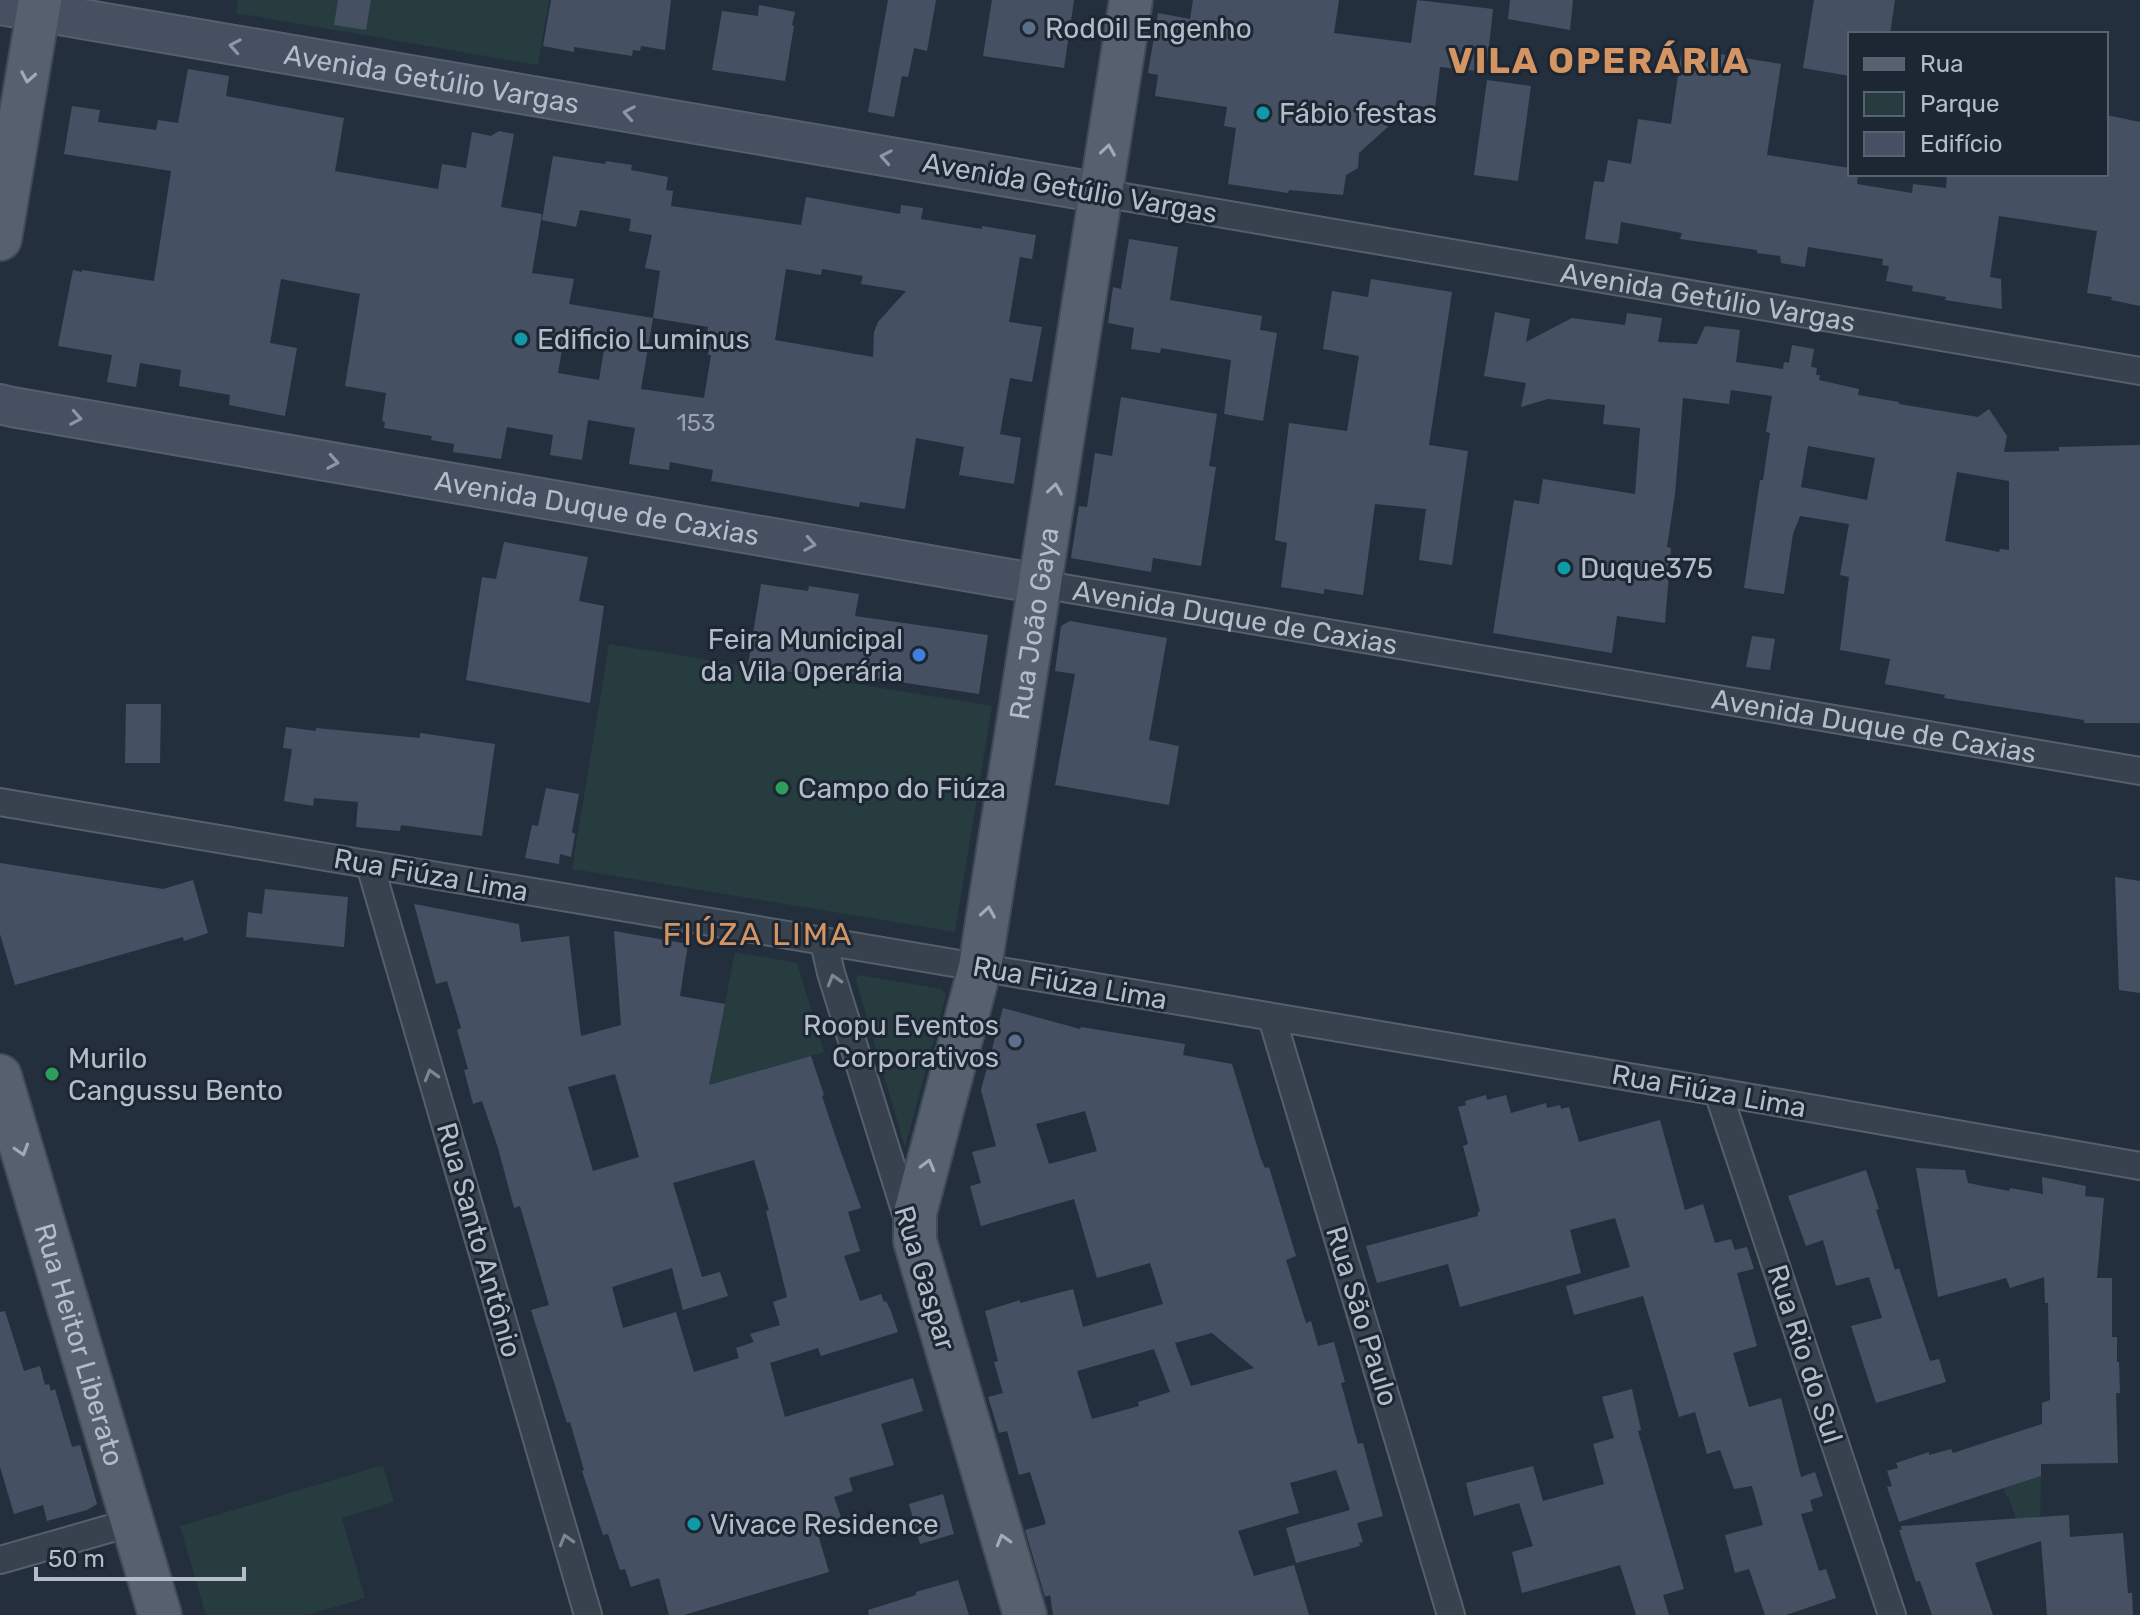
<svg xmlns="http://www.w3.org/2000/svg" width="2140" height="1615" font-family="Rubik,sans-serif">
<rect width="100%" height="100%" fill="#242f3e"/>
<g fill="#263c3f">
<path d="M238 0H549L538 65 236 13Z"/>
<path d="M609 644 992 706 955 932 572 869Z"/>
<path d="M735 952 797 963 824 1052 709 1085Z"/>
<path d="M858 975 942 989 946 995 905 1147 856 980Z"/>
<path d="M383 1465 394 1502 342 1518 365 1598 308 1615H206L180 1526Z"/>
<path d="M2041 1476 2040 1532 2023 1538 2008 1496H2006L2004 1488Z"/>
</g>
<g fill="#455162" fill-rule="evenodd">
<path d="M338 0H371L366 30 334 25Z"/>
<path d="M551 0H671L665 50 641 46 640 51 633 50 632 56 574 47V52L543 46Z"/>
<path d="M888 0H936L927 51 914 48 908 77 902 76 894 117 868 112Z"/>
<path d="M992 0H1074L1064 68 983 56Z"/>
<path d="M1193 0H1339L1334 33 1411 43 1417 0 1493 9 1486 72 1440 67 1435 108 1412 105 1359 153 1358 168 1346 175 1343 195 1289 190 1288 193 1228 184 1236 128 1224 126 1227 107 1155 96 1158 75 1148 73 1158 13 1190 19Z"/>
<path d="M1510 0H1573L1570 30 1508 19Z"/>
<path d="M1814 0H1895L1890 34H1850V76L1803 68Z"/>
<path d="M759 5 795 12 792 25 794 26 785 81 712 70 722 11 758 16Z"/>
<path d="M1682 48 1781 64 1767 155 1850 168V174H1858L1857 184 1912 193 1913 184 1946 188 1947 174H2106V115L2140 122V306L2111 300 2112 297 2087 293 2097 231 1999 216 1990 277 2001 279 2002 309 1945 300 1946 297 1912 291 1913 286 1886 281 1889 266 1882 265 1883 259 1808 247 1805 267 1781 263 1780 256 1757 253V250L1680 239 1682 233 1621 222 1618 244 1585 239 1594 181 1604 182 1608 160 1631 164 1638 119 1671 124Z"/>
<path d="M188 69 229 76 226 96 344 118 335 171 438 189 442 164 466 168 472 132 491 136 499 131 514 134 501 207 542 214 532 273 574 279 569 304 653 318 660 271 645 268 652 235 629 231 631 219 580 210 576 227 542 220 553 156 605 164 606 161 632 165 631 170 668 177 666 190 673 191 671 206 801 225 806 197 900 214 901 205 923 208 921 219 982 229V226L1036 235 1032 259 1020 257 1009 322 1042 327 1032 382 1010 378 1000 434 1021 438 1014 484 959 475 964 447 916 438 905 509 860 502 859 507 711 481 713 470 670 462 669 470 629 464 635 428 588 420 582 460 550 455 553 435 507 427 501 459 453 452 454 444 431 440 432 436 384 428 385 422 382 421 386 393 345 386 360 294 281 279 270 343 297 348 285 416 229 405 230 395 179 386 181 370 140 363 136 387 107 382 112 355 58 346 73 270 82 272V270L154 281 171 171 64 154 72 106 100 110 98 122 156 130 158 120 178 123ZM786 269 821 275 822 269 863 276 861 284 906 291 878 322 874 332 873 357 775 340ZM653 318 708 327 706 337 711 338 708 355H711L704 398 641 389ZM565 331 606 338 599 380 558 373Z"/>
<path d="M1487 80 1531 86 1518 181 1474 175Z"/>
<path d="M1129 239 1178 247 1170 300 1262 316 1260 330 1277 333 1263 421 1224 414 1231 360 1161 348 1160 353 1131 349 1134 328 1108 323 1113 287 1121 289Z"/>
<path d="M1371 279 1452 292 1429 445 1468 451 1452 565 1419 560 1426 509 1375 504 1363 595 1324 589V594L1281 587 1287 543 1275 540 1289 423 1347 431 1359 356 1323 349 1332 291 1368 297Z"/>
<path d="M1495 312 1530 319 1526 342 1572 318 1625 325 1627 313 1662 318 1658 342 1697 344 1705 326 1740 330 1736 362 1783 369 1784 362 1789 363 1792 345 1814 349 1811 367 1817 368 1816 375H1820L1819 380 1859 389 1858 395 1899 402V404L1978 417 1989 409 2007 436 2004 452 2059 451V447L2140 445V723H2084V720L1944 698 1945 695 1885 684 1890 659 1840 650 1849 577 1840 575 1849 524 1800 516 1793 534 1784 594 1744 588 1760 480H1763L1770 433 1766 432 1772 396 1731 390 1729 404 1683 398 1675 494 1667 547 1671 548 1665 623 1617 616 1612 653 1493 633 1514 500 1539 504 1543 479 1635 494 1640 428 1603 424 1605 405 1548 399 1521 407 1526 383 1484 376ZM1808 446 1875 458 1867 500 1801 487ZM1957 472 2009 481V550L2000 549 1999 552 1945 541Z"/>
<path d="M1121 397 1217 414 1209 466 1216 467 1201 566 1153 558 1151 572 1071 558 1079 506 1087 507 1095 453 1112 456Z"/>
<path d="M504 542 588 557 579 601 604 606 590 703 466 680 482 577 496 579Z"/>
<path d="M761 584 808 591 809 586 859 594 855 616 988 635 979 694 846 674 845 681 748 665Z"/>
<path d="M1070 621 1167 638 1149 740 1179 746 1169 805 1055 785 1075 674 1055 671 1061 626Z"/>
<path d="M1752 636 1775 639 1770 670 1746 667Z"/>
<path d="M126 704H161L160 763H125Z"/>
<path d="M286 727 316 731V728L420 738V733L495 744 482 836 401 825 400 831 356 827 358 802 314 798 313 806 284 801 292 749 283 748Z"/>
<path d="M546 788 579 794 572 832 575 834 571 857 560 854 559 864 525 858 532 825 538 826Z"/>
<path d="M0 863 163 889 193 880 208 933 184 941 183 937 15 985 0 934Z"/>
<path d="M2115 877 2140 881V993L2119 990Z"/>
<path d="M265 889 348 897 344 947 246 937 248 912 262 914Z"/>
<path d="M414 904 519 924 521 942 569 936 581 1036 621 1025 614 931 688 944 680 996 725 1004 709 1085 811 1056 824 1095 822 1096 836 1138 861 1208 848 1212 860 1251 844 1256 860 1301 881 1294 884 1302 886 1301 891 1311 898 1332 821 1356 818 1348 770 1363 785 1417 913 1378 923 1411 881 1424 894 1465 849 1478 853 1491 834 1497 842 1520 816 1528 829 1572 684 1615H669L659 1578 631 1587 625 1569 620 1570 608 1534 603 1535 582 1471 584 1470 570 1422 567 1423 531 1310 549 1305 520 1206 514 1208 498 1148 482 1101 473 1104 464 1070 468 1069 457 1030 461 1028 447 981 436 984ZM615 1074 639 1157 593 1171 568 1087ZM754 1160 769 1210 766 1211 787 1297 773 1302 780 1325 750 1334 754 1342 736 1348 739 1358 694 1372 676 1312 623 1328 612 1287 672 1268 683 1310 728 1296 720 1272 702 1277 673 1183Z"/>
<path d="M1003 1008 1080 1029 1081 1027 1185 1044 1183 1055 1232 1064 1261 1159 1265 1168 1269 1167 1296 1256 1286 1260 1306 1323 1311 1321 1318 1346 1334 1342 1345 1382 1341 1383 1358 1444 1363 1443 1383 1516 1357 1523 1363 1542 1359 1543 1360 1546 1296 1563 1286 1528 1350 1510 1336 1470 1290 1483 1299 1513 1238 1531 1254 1576 1294 1565 1309 1615H1053L1050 1595 1045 1597 1025 1530 1046 1524 1030 1472 1019 1475 1007 1431 999 1433 988 1397 1003 1393 994 1362 998 1361 985 1311 1020 1300V1303L1073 1289 1083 1327 1163 1304 1150 1263 1097 1278 1074 1199 981 1226 970 1186 981 1183 972 1152 996 1146 981 1090ZM1085 1111 1097 1151 1049 1164 1036 1124ZM1212 1333 1254 1368 1191 1386 1175 1343ZM1154 1349 1170 1392 1138 1402 1139 1406 1092 1419 1077 1371Z"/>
<path d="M1486 1095 1487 1100 1506 1095 1511 1113 1546 1103 1547 1108 1560 1105 1561 1109 1569 1107 1579 1142 1660 1120 1685 1210 1703 1204 1715 1243 1731 1239 1735 1250 1747 1247 1754 1269 1737 1273 1757 1346 1733 1353 1749 1407 1781 1398 1801 1477 1815 1472 1823 1496 1810 1500 1813 1511 1801 1514 1819 1571 1826 1569 1836 1598 1786 1615H1765L1749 1569 1735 1573 1725 1535 1763 1525 1752 1486 1734 1489 1720 1450 1707 1454 1695 1412 1679 1417 1643 1296 1574 1315 1566 1286 1630 1267 1615 1218 1570 1230 1581 1273 1460 1307 1448 1264 1377 1283 1366 1246 1478 1216V1212L1480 1211 1463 1146 1468 1144 1458 1107 1466 1105 1465 1101Z"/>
<path d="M1916 1168 1965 1170 1968 1183 2009 1191 2010 1188 2043 1194 2042 1177 2086 1186 2085 1196 2104 1198 2097 1278H2112V1337H2117V1362H2119L2120 1393H2116L2118 1463 2041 1464V1476L1899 1522 1887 1487 1892 1486 1887 1471 1898 1468 1896 1463 1929 1452V1455L1951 1449 1953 1453 2042 1424V1403L2050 1400 2048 1303H2045L2044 1277 2010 1288 2006 1278 1938 1297Z"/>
<path d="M1866 1170 1879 1209 1876 1210 1895 1270 1899 1268 1930 1361 1939 1359 1946 1382 1876 1403 1851 1326 1882 1318 1869 1277 1836 1286 1823 1240 1806 1246 1788 1196Z"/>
<path d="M5 1311 24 1371 40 1366 45 1385 49 1384 51 1391 55 1389 72 1447 80 1445 97 1504 87 1510 47 1521 43 1505 14 1514 0 1467V1312Z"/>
<path d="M1632 1389 1641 1430 1638 1431 1684 1589 1663 1595 1669 1615H1636L1620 1565 1522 1593 1512 1552 1533 1546 1519 1503 1474 1516 1466 1483 1533 1466 1543 1501 1604 1484 1593 1444 1614 1438 1602 1397Z"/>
<path d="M943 1494 954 1534 920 1544 909 1504Z"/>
<path d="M2069 1515 2070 1537 2123 1533 2128 1593H2132L2133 1615H2047L2041 1541 1975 1563 1993 1615H1932L1920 1581 1916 1582 1899 1530H1902L1901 1526Z"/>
<path d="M958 1580 969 1615H869L868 1610 916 1595V1592Z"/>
</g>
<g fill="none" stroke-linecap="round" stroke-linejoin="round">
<defs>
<g id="street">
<path id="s1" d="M1101 193 2140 371"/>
<path id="s2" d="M1040 584 2140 771"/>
<path d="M0 802 1718 1092 2140 1166"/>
<path d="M370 865 588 1615"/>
<path d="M824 942 831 973 909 1223"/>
<path d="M1272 1018 1451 1615"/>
<path d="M1718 1092 1892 1615"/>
<path d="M0 1560 133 1522"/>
</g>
<g id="secondary">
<path id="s3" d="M0 5 1101 193"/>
<path id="s4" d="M0 404 12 407 1040 584"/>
</g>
<g id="primary">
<path d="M0 239 40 0"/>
<path id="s5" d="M0 1076 160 1615"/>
<path id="s6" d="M1025 1615 915 1241V1213L980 967 1131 0"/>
</g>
</defs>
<use href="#street" stroke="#565f6c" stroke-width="30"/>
<use href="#secondary" stroke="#565f6c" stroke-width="42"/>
<use href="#primary" stroke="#414a57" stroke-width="46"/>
<use href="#street" stroke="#38414e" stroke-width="26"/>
<use href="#secondary" stroke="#465061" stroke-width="38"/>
<use href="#primary" stroke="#56606e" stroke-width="42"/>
</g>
<defs><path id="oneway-chevron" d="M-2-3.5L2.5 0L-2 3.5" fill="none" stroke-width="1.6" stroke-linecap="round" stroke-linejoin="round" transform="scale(2)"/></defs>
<g stroke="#8e96a5">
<use href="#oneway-chevron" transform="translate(235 46) rotate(-170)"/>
<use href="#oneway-chevron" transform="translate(629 113) rotate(-170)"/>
<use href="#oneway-chevron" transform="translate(886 157) rotate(-170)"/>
<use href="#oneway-chevron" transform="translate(76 418) rotate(10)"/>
<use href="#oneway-chevron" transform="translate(333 462) rotate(10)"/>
<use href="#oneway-chevron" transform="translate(810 544) rotate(10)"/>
</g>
<g stroke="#a1aab7">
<use href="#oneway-chevron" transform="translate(28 77) rotate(100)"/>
<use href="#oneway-chevron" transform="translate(1108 150) rotate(-81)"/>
<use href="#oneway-chevron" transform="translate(1055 489) rotate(-81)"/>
<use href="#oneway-chevron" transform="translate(988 912) rotate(-81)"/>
<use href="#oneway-chevron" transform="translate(22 1150) rotate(73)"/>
<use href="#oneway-chevron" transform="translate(928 1165) rotate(-75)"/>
<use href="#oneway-chevron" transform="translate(1003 1540) rotate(-106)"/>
</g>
<g stroke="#7c8592">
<use href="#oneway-chevron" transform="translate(834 980) rotate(-106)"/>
<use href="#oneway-chevron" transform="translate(431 1075) rotate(-106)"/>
<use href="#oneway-chevron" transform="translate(566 1540) rotate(-106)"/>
</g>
<g fill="#5c6f8a" stroke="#1d2633" stroke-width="3">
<circle cx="1029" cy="28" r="8"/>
<circle cx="1015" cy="1041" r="8"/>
</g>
<g fill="#0f9aa8" stroke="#1d2633" stroke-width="3">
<circle cx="1263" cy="113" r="8"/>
<circle cx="521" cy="339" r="8"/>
<circle cx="1564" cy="568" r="8"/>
<circle cx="694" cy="1524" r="8"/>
</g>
<circle fill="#3f7fe0" stroke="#1d2633" stroke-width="3" cx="919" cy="655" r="8"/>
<g fill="#2e9e5b" stroke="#1d2633" stroke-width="3">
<circle cx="782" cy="788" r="8"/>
<circle cx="52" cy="1074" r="8"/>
</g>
<g text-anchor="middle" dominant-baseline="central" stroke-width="6" stroke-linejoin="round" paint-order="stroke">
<g font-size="24" fill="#98a1af">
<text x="696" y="423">153</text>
</g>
<g font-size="28" fill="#b4bcc9" stroke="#1d2633" text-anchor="start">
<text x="1045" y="28">RodOil Engenho</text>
<text x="1279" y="113">Fábio festas</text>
<text x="537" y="339">Edificio Luminus</text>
<text x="1580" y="568">Duque375</text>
<text x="903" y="639" text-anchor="end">Feira Municipal<tspan x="903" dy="32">da Vila Operária</tspan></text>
<text x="798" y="788">Campo do Fiúza</text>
<text x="999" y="1025" text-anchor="end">Roopu Eventos<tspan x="999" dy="32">Corporativos</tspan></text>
<text x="68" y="1058">Murilo<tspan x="68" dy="32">Cangussu Bento</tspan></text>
<text x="710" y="1524">Vivace Residence</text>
</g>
<g font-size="28" fill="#b4bcc9" stroke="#1d2633">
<text stroke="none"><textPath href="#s3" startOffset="438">Avenida Getúlio Vargas</textPath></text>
<text transform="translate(1070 188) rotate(10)">Avenida Getúlio Vargas</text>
<text stroke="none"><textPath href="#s1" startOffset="616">Avenida Getúlio Vargas</textPath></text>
<text stroke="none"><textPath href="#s4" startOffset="606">Avenida Duque de Caxias</textPath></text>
<text stroke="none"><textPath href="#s2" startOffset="198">Avenida Duque de Caxias</textPath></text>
<text stroke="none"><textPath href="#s6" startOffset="1020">Rua João Gaya</textPath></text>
<text stroke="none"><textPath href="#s2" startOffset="846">Avenida Duque de Caxias</textPath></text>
<text transform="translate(431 875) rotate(10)">Rua Fiúza Lima</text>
<text transform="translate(1070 983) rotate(10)">Rua Fiúza Lima</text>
<text transform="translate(1709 1091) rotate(10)">Rua Fiúza Lima</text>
<text transform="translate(479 1240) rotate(74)">Rua Santo Antônio</text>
<text transform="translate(925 1278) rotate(73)">Rua Gaspar</text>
<text transform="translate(1362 1316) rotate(73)">Rua São Paulo</text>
<text stroke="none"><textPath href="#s5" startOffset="280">Rua Heitor Liberato</textPath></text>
<text transform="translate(1805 1354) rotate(72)">Rua Rio do Sul</text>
</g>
<g font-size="32" letter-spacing="2" fill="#d59563" stroke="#1d2633">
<text x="758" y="934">FIÚZA LIMA</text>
</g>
<g font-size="36" font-weight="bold" letter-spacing="2" fill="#d59563" stroke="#1d2633">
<text x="1599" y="60">VILA OPERÁRIA</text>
</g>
</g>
<rect x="1848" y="32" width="260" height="144" fill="#1d2633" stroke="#59626f" stroke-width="2"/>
<rect x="1864" y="58" width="40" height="12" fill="#56606e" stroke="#59626f" stroke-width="2"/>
<text x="1920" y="72" font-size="24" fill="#b4bcc9">Rua</text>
<rect x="1864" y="92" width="40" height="24" fill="#263c3f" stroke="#59626f" stroke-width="2"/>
<text x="1920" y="112" font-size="24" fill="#b4bcc9">Parque</text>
<rect x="1864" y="132" width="40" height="24" fill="#455162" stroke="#59626f" stroke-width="2"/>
<text x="1920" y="152" font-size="24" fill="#b4bcc9">Edifício</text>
<path d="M36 1567v12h208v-12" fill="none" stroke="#b4bcc9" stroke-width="4"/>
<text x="48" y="1567" font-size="24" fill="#b4bcc9" stroke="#1d2633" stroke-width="6" paint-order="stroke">50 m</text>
</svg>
